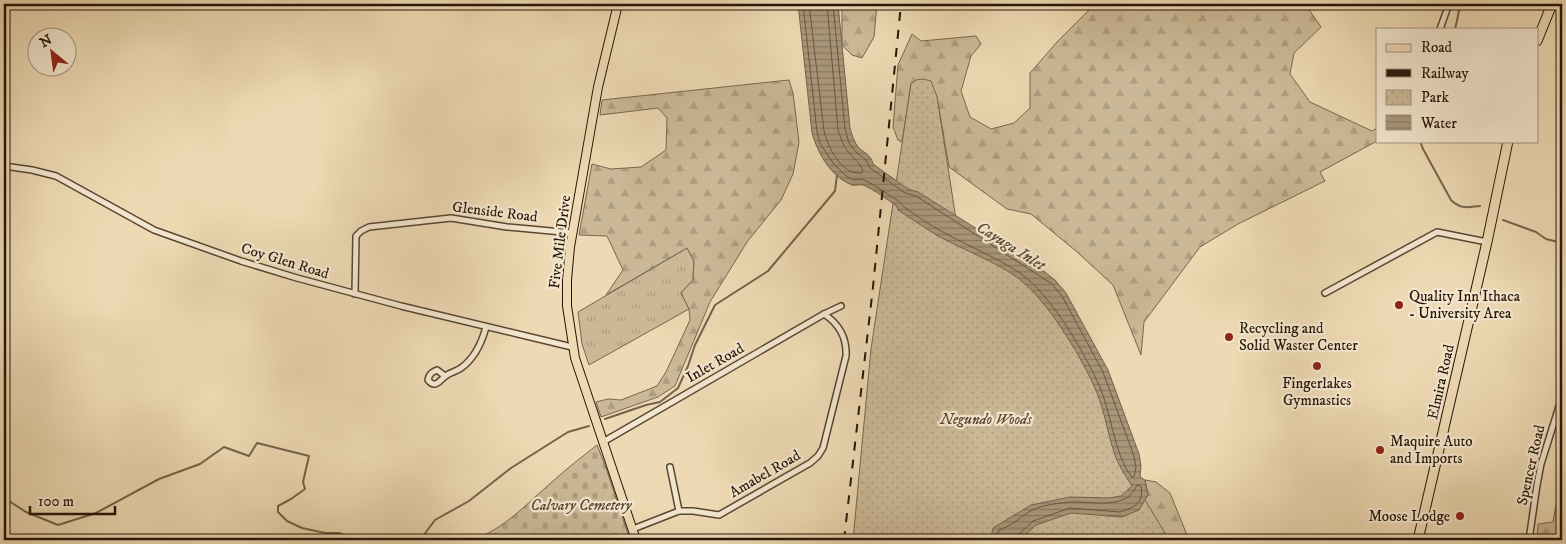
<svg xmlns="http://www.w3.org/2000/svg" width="1566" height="544" font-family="'IM FELL DW Pica',serif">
<defs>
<pattern id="grass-tufts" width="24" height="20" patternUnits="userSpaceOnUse" patternTransform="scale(1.25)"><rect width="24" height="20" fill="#cbb896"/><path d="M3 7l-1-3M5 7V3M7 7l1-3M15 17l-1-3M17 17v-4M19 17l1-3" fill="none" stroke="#ae9d80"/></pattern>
<pattern id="forest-firs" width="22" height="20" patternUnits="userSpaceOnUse" patternTransform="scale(1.25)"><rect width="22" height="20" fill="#cbb896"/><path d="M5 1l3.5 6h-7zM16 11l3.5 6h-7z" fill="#ae9d80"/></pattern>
<pattern id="cemetery-stones" width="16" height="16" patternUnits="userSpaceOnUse" patternTransform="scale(1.25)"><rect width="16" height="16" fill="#cbb896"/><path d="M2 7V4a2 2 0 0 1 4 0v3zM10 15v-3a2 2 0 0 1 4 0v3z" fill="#ae9d80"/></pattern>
<pattern id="park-dots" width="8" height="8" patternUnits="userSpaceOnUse" patternTransform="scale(1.25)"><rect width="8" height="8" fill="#cbb896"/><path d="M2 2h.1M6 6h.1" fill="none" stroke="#ae9d80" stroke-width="1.8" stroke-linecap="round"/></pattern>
<pattern id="water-rules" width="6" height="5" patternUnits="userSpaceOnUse" patternTransform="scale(1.25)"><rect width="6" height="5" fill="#a99679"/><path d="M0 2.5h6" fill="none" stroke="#897961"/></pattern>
</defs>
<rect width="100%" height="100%" fill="#edd9b3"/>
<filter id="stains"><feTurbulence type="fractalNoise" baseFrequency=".004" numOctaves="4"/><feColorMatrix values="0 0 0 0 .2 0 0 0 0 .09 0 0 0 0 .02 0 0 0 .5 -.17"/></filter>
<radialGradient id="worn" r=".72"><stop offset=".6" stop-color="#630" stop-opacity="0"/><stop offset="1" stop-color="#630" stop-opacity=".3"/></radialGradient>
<path fill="url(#grass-tufts)" stroke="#78664f" d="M687 248 694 261 693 280 681 293 689 309 589 365 582 344 578 312Z"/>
<g fill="url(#forest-firs)" stroke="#78664f">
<path d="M842 4H877L874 37 862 58 852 55 842 45Z"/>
<path d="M1095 4H1305L1321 27 1294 53 1290 74 1310 102 1372 131 1377 128V141L1320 172 1325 181 1238 224 1200 247 1144 322 1141 355 1113 285 1076 251 1031 214 1007 209 949 167 937 97 911 84 902 142 898 140 893 127 898 65 912 34 921 41 976 36 981 44 971 56 961 91 970 117 991 129 1014 123 1030 108V73L1057 42Z"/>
<path d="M789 80 793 93 799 142 793 174 781 200 747 242 710 302 675 386 658 397 601 417 596 402 608 399 621 400 657 386 666 372 690 320 689 309 681 293 693 280 694 261 687 248 606 295 623 270 607 236 579 235 592 164 611 169 641 167 666 150 667 118 658 108 600 115 602 100Z"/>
<path d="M1145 480 1156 482 1170 493 1189 540H1020L1148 495Z"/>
<path d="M1562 483V540H1537L1538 524 1553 522 1558 494Z"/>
</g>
<path fill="url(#cemetery-stones)" stroke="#78664f" d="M597 445 605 465 630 540H471C503 531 527 503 552 482 566 469 582 457 597 445Z"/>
<path fill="url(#park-dots)" stroke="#78664f" d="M923 79 931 81 937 97 958 232 1016 265 1065 314 1141 493 1169 540H853L871 349 911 84 916 80Z"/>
<path fill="url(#water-rules)" stroke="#75624c" d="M798 4H838L850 128C852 135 854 142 859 148 866 154 871 155 873 164L908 189 918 192 1041 269 1055 280 1066 293 1108 370 1139 454 1141 466 1140 477 1145 480 1148 495 1139 510 1122 517 1071 513 1036 525 1020 540H988L991 537 993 528 1031 505 1070 497 1109 498 1121 496 1132 486C1125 475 1118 465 1114 452 1107 431 1104 407 1094 386 1079 353 1047 300 1018 278 994 261 966 251 940 237 926 229 912 219 898 210L897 206C886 199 875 190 863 185 859 184 855 186 852 185 831 177 818 154 812 133Z"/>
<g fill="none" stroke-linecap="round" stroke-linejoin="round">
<g stroke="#685640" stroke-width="1">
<path d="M803 4 817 132 820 143 833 163 846 176 854 180 862 179 872 184 900 202 904 207C917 216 929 225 943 232 968 246 996 257 1020 273 1050 294 1082 348 1097 381 1111 408 1114 456 1132 477H1134L1136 467 1134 456 1103 372 1062 296 1052 284 916 196 905 193 870 168 866 160 856 152 849 143 845 129 833 4"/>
<path d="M809 4 824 131C828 147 841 175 861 173L863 171C860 163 856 161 851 155 844 148 841 139 838 130L827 4"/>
<path d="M995 540 999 530C1012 526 1021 516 1032 510 1043 505 1059 503 1071 502 1092 501 1127 511 1137 485L1141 486C1144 503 1135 507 1120 512L1070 508 1033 521 1018 535 1017 540"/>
</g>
<g stroke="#75624c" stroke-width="2">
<path d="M1455 29C1457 22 1459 8 1461 4"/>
<path d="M1420 141 1423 149 1451 200C1461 210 1468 207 1480 206"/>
<path d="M1503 220 1536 232 1546 239 1562 243"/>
<path d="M605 419 646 405 660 402 678 388 688 366 695 345 715 305 768 271 835 191 837 175"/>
<path d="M4 500 9 501 26 512 58 525 96 513 159 479 200 464 224 447 249 456 257 443 309 456 303 482 305 489 291 499 278 506V512L287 521 302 528 325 533H339L357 540"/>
<path d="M420 540 435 520 469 501 511 468 568 432 589 426"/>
</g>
<defs>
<g id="street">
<path d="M1440 29 1449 4"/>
<path d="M4 166 32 170 56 176 154 230 241 261 297 278 401 306 572 347"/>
<path d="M1325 293 1437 232 1487 242"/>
<path d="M355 294 356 236 361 231 369 227 451 218 507 227 573 233"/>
<path d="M445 376 437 370C432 372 429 374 428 380 436 390 440 379 447 375 452 372 457 371 461 368 475 358 482 342 486 327"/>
<path d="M603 442 824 314 841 306"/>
<path d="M670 467 679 511"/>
<path d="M633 529 679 511H693L719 515 810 463 818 456 823 448 846 356C847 338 839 324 824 314"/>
<path d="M1529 540 1537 485 1541 464 1562 397"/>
</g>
<path id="primary" d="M618 4 598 87 570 247 567 280V306L575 358 636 540"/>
<g id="highway">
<path d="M1537 41 1552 4"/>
<path d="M1418 540 1487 242 1508 141"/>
</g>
</defs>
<use href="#street" stroke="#584633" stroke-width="8"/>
<use href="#primary" stroke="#261508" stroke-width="10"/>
<use href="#highway" stroke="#261508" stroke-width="11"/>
<use href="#street" stroke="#f3e6ce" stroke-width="5"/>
<use href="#primary" stroke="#edd9b3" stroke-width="8"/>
<use href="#highway" stroke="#edd9b3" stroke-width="9"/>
<path stroke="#261508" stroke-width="2" stroke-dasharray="9 9" stroke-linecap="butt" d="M844 540 873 287 901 4"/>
</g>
<g fill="#8f2418" stroke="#f3e6ce" stroke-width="2">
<circle cx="1399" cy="305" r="5"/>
<circle cx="1229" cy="337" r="5"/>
<circle cx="1317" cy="366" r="5"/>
<circle cx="1380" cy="450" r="5"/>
<circle cx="1460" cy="516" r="5"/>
</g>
<g text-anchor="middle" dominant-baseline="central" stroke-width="4.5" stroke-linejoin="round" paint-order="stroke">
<g font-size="15" fill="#261508" stroke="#f3e6ce">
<text transform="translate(495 212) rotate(7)">Glenside Road</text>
<text transform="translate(560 242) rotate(-83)">Five Mile Drive</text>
<text transform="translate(285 261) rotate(17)">Coy Glen Road</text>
<text transform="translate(715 363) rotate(-30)">Inlet Road</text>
<text transform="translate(1441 382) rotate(-77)">Elmira Road</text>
<text transform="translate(1531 465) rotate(-77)">Spencer Road</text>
<text transform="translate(765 474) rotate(-30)">Amabel Road</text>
</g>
<g font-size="15" fill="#261508" stroke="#f3e6ce" text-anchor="start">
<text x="1409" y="296">Quality Inn Ithaca<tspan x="1409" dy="17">- University Area</tspan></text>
<text x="1239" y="328">Recycling and<tspan x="1239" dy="17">Solid Waster Center</tspan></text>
<text x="1317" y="383" text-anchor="middle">Fingerlakes<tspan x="1317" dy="17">Gymnastics</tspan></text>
<text x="1390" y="441">Maquire Auto<tspan x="1390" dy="17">and Imports</tspan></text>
<text x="1450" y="516" text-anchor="end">Moose Lodge</text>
</g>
<g font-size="15" font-style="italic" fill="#584633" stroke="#f3e6ce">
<text x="986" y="419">Negundo Woods</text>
<text x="581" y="505">Calvary Cemetery</text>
</g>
<g font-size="16" font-style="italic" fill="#5a4935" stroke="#f3e6ce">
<text transform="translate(1011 246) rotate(32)">Cayuga Inlet</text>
</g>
</g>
<rect width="1566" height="544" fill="none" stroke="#edd9b3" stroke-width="20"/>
<rect x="5" y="5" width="1556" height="534" fill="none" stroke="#261508" stroke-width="2.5"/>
<rect x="10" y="10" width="1546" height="524" fill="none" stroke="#261508"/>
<rect x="1376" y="28" width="162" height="115" fill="#f3e6ce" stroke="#a1927f"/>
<rect x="1386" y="44" width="25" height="8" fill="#edd9b3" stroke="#a1927f"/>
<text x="1421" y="52" font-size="15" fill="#261508">Road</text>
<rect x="1386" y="69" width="25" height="8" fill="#261508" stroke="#a1927f"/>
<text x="1421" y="78" font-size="15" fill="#261508">Railway</text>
<rect x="1386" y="90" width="25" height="15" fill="url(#park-dots)" stroke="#a1927f"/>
<text x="1421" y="102" font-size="15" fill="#261508">Park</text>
<rect x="1386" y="115" width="25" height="15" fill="url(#water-rules)" stroke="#a1927f"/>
<text x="1421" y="128" font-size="15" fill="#261508">Water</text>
<g transform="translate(52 52) rotate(331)"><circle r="24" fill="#f3e6ce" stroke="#a1927f"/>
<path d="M0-4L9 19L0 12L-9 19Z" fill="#8f2418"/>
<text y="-8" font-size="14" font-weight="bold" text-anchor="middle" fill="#261508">N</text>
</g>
<path d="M30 506v8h85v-8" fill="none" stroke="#261508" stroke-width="2.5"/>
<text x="38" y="506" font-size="15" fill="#261508" stroke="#f3e6ce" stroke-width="4" paint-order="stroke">100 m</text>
<rect width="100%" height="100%" filter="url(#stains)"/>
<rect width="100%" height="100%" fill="url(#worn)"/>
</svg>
